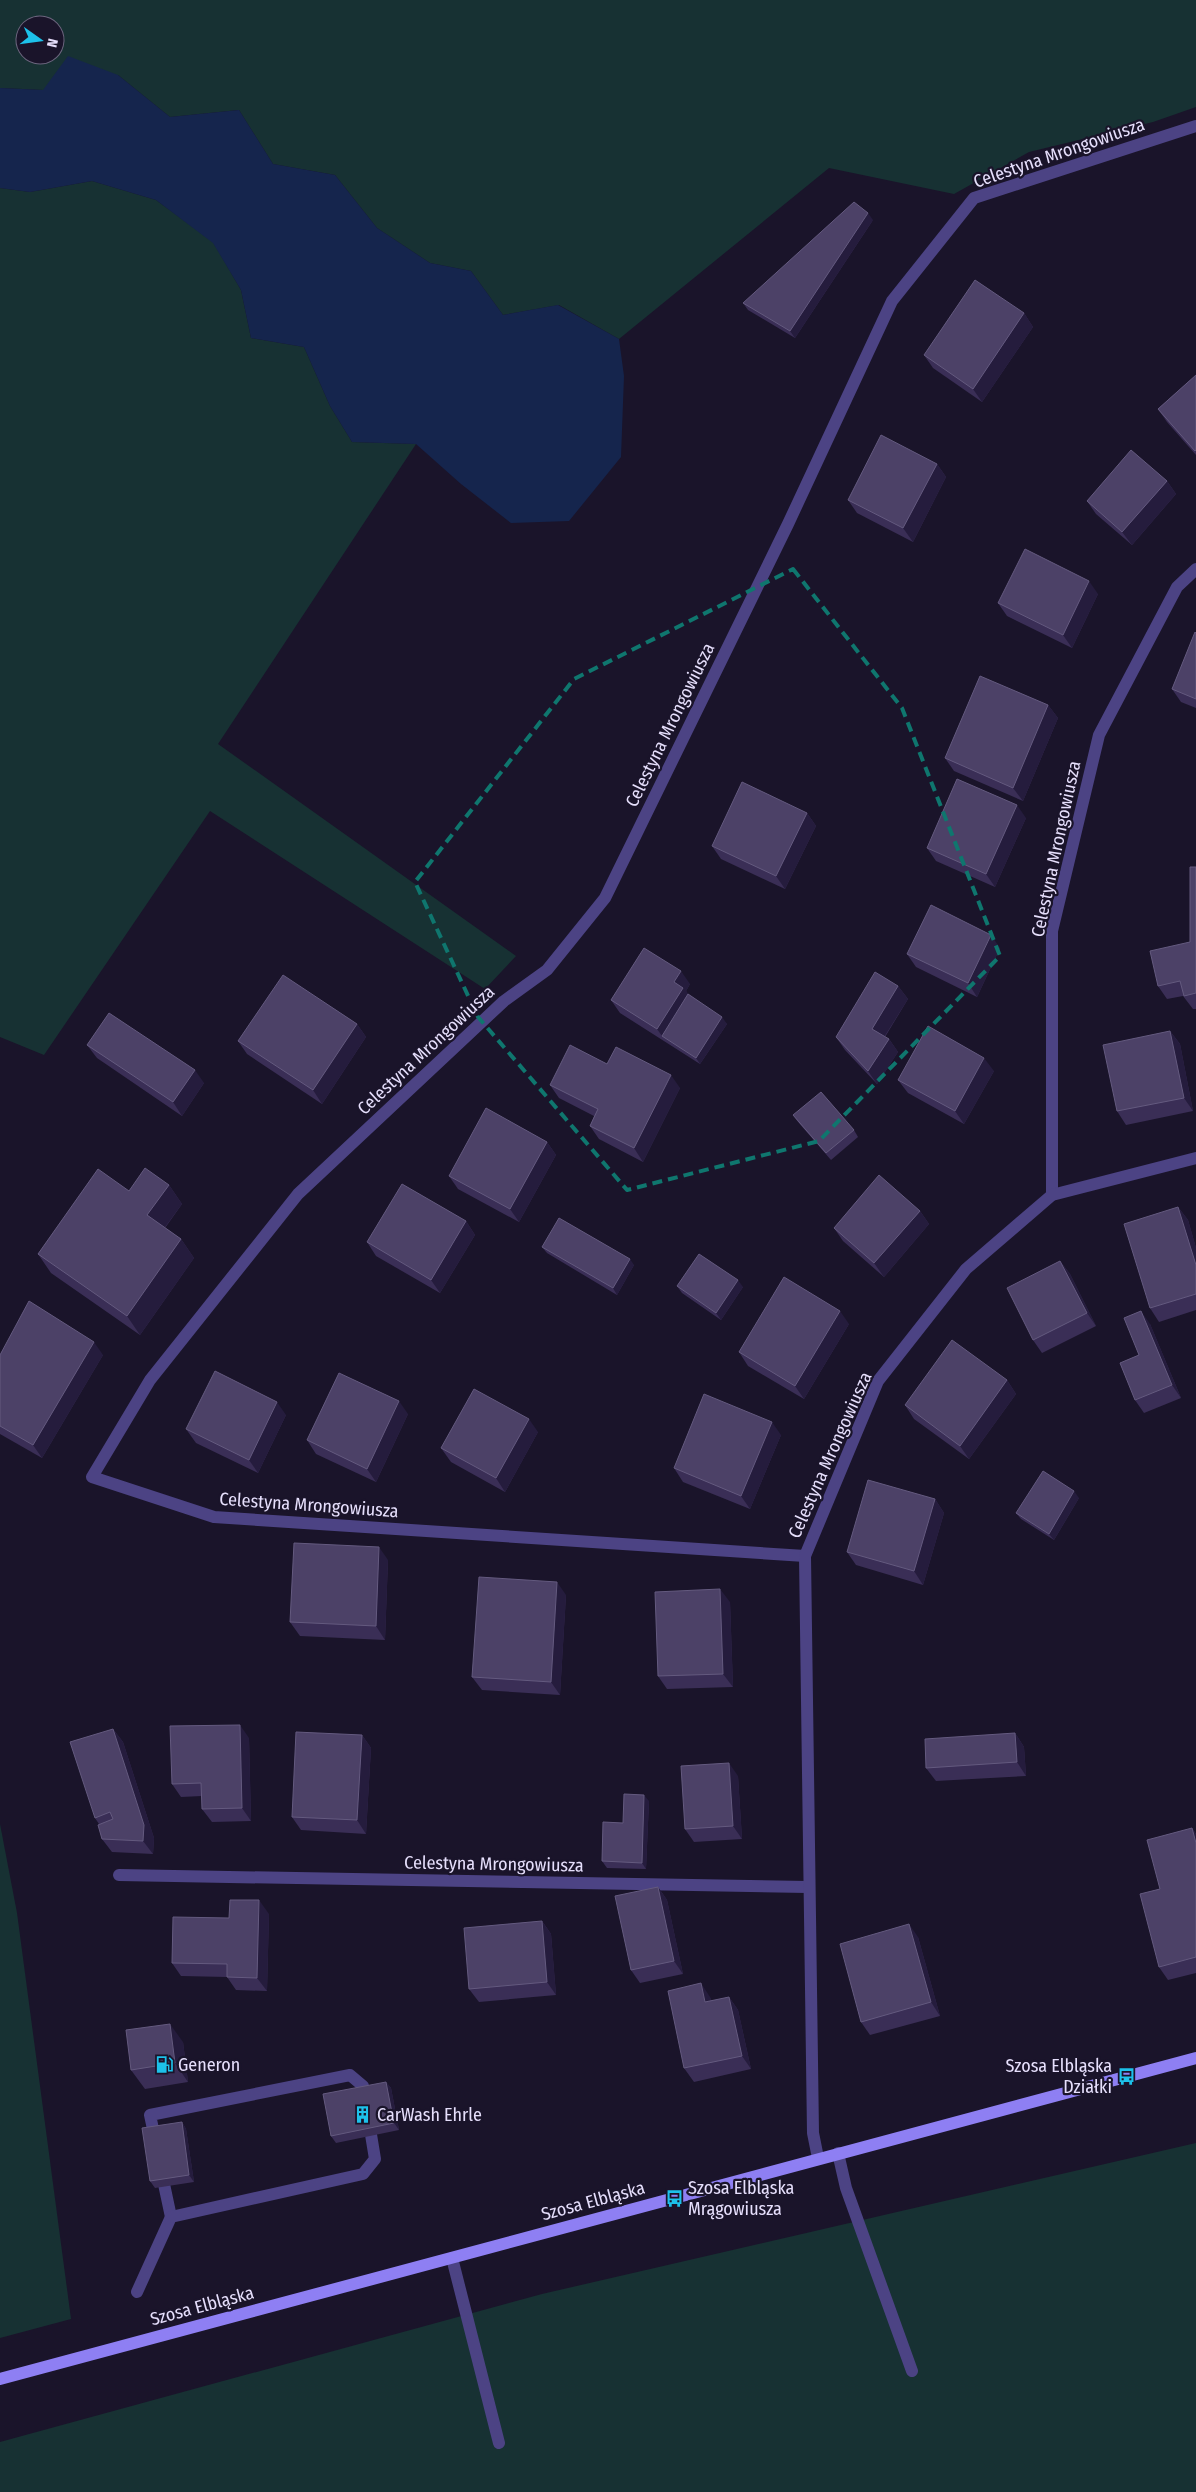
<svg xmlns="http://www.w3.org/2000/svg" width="1196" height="2492" font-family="'Fira Sans Condensed',sans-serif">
<rect width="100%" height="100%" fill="#1a142a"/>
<g fill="#173133" fill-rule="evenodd">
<path d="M0 0H1196V107L1153 122 1029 152 954 194 829 168 619 339 559 305 503 315 471 271 430 263 377 228 335 175 273 164 239 110 170 117 118 75 43 90 0 88ZM25 25H55V55H25Z"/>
<path d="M92 181 156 200 213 242 241 290 251 338 304 347 330 406 352 442 416 444 218 744 516 956 485 989 210 811 44 1055 0 1037V188L30 192Z"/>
<path d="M0 1824 17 1913 71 2319 0 2338Z"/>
<path d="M1196 2143V2492H0V2442L542 2294Z"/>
</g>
<path fill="#15254d" d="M68 56 118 75 170 117 239 110 273 164 335 175 377 228 430 263 471 271 503 315 558 305 619 339 624 376 621 457 569 521 511 523 461 484 416 444 352 442 330 406 304 347 251 338 241 290 213 243 156 200 92 181 30 192 0 188V88L43 90Z"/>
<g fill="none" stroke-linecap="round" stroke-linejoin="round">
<g stroke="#4c4384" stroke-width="12">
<path d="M838 2153 846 2188 912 2371"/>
<path d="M161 2170 171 2217"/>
<path d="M452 2258 499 2443"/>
<path d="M137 2292 171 2217 363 2174 375 2159 363 2086 350 2075 150 2115 156 2143"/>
</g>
<g stroke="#4c4384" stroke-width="12">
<path d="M1052 1195V931L1099 735 1177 587 1196 569"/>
<path d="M805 1556 214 1517 92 1477 150 1380 298 1194 504 1001 547 970 605 898 788 524 892 301 974 198 1196 126"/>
<path d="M119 1875 808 1887"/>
<path d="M818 2158 813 2133 805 1556 878 1381 966 1269 1052 1195 1196 1158"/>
</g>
<path stroke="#8e7ff3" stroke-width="12" d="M0 2379 1196 2058"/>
</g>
<g fill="#3a2e56">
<path d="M873 220 795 338 748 310 743 303Z"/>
<path d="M1024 313 1033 327 982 402 933 368 924 355Z"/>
<path d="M1196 375V455L1167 422 1158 409Z"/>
<path d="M937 464 946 477 913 542 857 513 848 500Z"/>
<path d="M1167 481 1176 494 1132 545 1096 514 1087 501Z"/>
<path d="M1098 594 1072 648 1007 616 998 603Z"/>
<path d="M1196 633V708L1181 702 1172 689Z"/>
<path d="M1048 705 1058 718 1023 801 954 771 945 758Z"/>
<path d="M807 813 816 826 785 889 721 859 712 846Z"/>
<path d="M1026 818 995 887 936 861 927 848Z"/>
<path d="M1196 867V1009H1193L1183 996 1167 999 1158 986 1190 942Z"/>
<path d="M1000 948 977 997 916 967 907 954Z"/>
<path d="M690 984 686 991 688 994 727 1024 700 1064 620 1013 611 1000Z"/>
<path d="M898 986 908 999 885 1037 889 1039 898 1052 877 1084 845 1050 836 1037Z"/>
<path d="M357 1024 366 1037 322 1104 247 1054 238 1041Z"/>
<path d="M1170 1031 1180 1044 1193 1111 1126 1125 1117 1111Z"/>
<path d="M87 1045 204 1083 182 1116 97 1058Z"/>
<path d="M607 1064 680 1088 643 1162 599 1139 590 1126 594 1116 559 1098 550 1085Z"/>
<path d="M994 1071 964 1124 908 1093 898 1080Z"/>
<path d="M793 1115 854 1130 858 1137 831 1160 798 1122Z"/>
<path d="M547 1142 556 1155 519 1222 458 1189 449 1176Z"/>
<path d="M169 1185 182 1204 165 1228 181 1239 194 1258 140 1335 51 1273 38 1254 129 1191Z"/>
<path d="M1178 1207 1188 1220 1196 1248V1310L1159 1322 1150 1308Z"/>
<path d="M920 1211 929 1224 884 1277 843 1241 834 1228Z"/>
<path d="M466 1221 475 1235 440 1293 376 1256 367 1242Z"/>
<path d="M542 1247 634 1265 617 1295 547 1253Z"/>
<path d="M1060 1261 1070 1274 1096 1326 1042 1353 1033 1340Z"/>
<path d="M677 1286 743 1287 721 1320 682 1293Z"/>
<path d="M849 1324 804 1399 748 1366 739 1352Z"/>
<path d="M1150 1324 1181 1398 1144 1413 1135 1400 1139 1355Z"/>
<path d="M0 1355H103L42 1458 0 1434Z"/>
<path d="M1007 1380 1016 1394 969 1459 914 1419 905 1405Z"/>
<path d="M408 1414 376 1482 316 1454 307 1440Z"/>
<path d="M286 1415 258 1473 196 1443 186 1429Z"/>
<path d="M538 1432 505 1492 451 1462 441 1448Z"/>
<path d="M781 1435 750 1509 683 1482 674 1468Z"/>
<path d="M1079 1498 1054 1540 1021 1519 1016 1513Z"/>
<path d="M935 1499 944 1513 923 1585 856 1565 847 1552Z"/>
<path d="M388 1560 385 1640 300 1636 290 1622Z"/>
<path d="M566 1595 560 1695 482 1690 472 1677Z"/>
<path d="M730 1602 733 1687 667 1689 658 1676Z"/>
<path d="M113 1729 123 1742 154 1838 153 1854 112 1852 102 1839 99 1824 95 1818Z"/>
<path d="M1015 1733 1024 1747 1026 1776 936 1781 926 1768Z"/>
<path d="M362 1735 371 1748 366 1834 301 1830 292 1817Z"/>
<path d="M249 1738 251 1821 212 1822 202 1809V1796L181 1797 172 1784Z"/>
<path d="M738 1776 742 1839 694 1842 685 1829Z"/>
<path d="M649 1801 646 1869 607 1868 602 1861 623 1823Z"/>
<path d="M1192 1828 1196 1834V1973L1168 1980 1159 1967 1160 1889Z"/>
<path d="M658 1887 667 1900 683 1974 640 1983 631 1970Z"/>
<path d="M269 1914 267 1991 236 1990 227 1977 181 1976 172 1963 229 1918Z"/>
<path d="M542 1921 551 1934 556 1995 479 2002 469 1989Z"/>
<path d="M918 1937 940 2016 870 2035 861 2022Z"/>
<path d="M710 1997 711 2001 729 1997 738 2010 751 2069 694 2082 684 2068Z"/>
<path d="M183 2042 188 2082 145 2089 131 2070Z"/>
<path d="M386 2082 391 2088 399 2130 336 2143 331 2136Z"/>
<path d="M182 2122 186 2129 194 2182 155 2188 150 2181Z"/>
</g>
<g fill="#251c3d">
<path d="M868 213 873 220 795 338 790 331Z"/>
<path d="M1024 313 1033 327 982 402 973 389Z"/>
<path d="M937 464 946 477 913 542 903 528Z"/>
<path d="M1167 481 1176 494 1132 545 1122 532Z"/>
<path d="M1089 581 1098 594 1072 648 1063 635Z"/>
<path d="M1048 705 1058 718 1023 801 1013 788Z"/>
<path d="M1017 805 1026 818 995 887 986 874Z"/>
<path d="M807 813 816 826 785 889 776 876Z"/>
<path d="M991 935 1000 948 977 997 968 983Z"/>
<path d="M681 971 690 984 686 991 693 1001 662 1036 657 1029 674 982Z"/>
<path d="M898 986 908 999 881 1042 872 1029Z"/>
<path d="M722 1017 727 1024 700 1064 696 1058Z"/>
<path d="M357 1024 366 1037 322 1104 313 1090Z"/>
<path d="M1170 1031 1180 1044 1193 1111 1184 1098Z"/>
<path d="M889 1039 898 1052 877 1084 868 1071Z"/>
<path d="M984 1058 994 1071 964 1124 955 1111Z"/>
<path d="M195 1070 204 1083 182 1116 173 1102Z"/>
<path d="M671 1075 680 1088 643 1162 634 1148Z"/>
<path d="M547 1142 556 1155 519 1222 510 1209Z"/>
<path d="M169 1185 182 1204 160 1234 147 1215Z"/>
<path d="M1178 1207 1188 1220 1196 1248V1265Z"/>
<path d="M920 1211 929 1224 884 1277 874 1263Z"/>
<path d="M466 1221 475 1235 440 1293 431 1280Z"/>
<path d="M181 1239 194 1258 140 1335 127 1316Z"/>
<path d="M630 1259 634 1265 617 1295 613 1288Z"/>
<path d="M1060 1261 1070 1274 1096 1326 1087 1313Z"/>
<path d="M738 1280 743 1287 721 1320 716 1313Z"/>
<path d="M840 1311 849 1324 804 1399 795 1386Z"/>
<path d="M1141 1311 1150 1324 1181 1398 1172 1385Z"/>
<path d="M94 1342 103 1355 42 1458 33 1445Z"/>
<path d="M1007 1380 1016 1394 969 1459 960 1446Z"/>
<path d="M399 1401 408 1414 376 1482 367 1469Z"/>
<path d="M277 1402 286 1415 258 1473 249 1460Z"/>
<path d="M529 1419 538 1432 505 1492 496 1478Z"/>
<path d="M772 1422 781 1435 750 1509 741 1496Z"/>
<path d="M1074 1491 1079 1498 1054 1540 1049 1534Z"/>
<path d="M935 1499 944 1513 923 1585 914 1571Z"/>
<path d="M379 1547 388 1560 385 1640 376 1626Z"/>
<path d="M557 1582 566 1595 560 1695 551 1682Z"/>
<path d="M720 1589 730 1602 733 1687 723 1674Z"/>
<path d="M240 1725 249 1738 251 1821 242 1808Z"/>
<path d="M113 1729 123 1742 154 1838 153 1854 143 1841Z"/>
<path d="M1015 1733 1024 1747 1026 1776 1017 1762Z"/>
<path d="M362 1735 371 1748 366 1834 357 1820Z"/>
<path d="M729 1763 738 1776 742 1839 733 1826Z"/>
<path d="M644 1795 649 1801 646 1869 642 1863Z"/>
<path d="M1192 1828 1196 1834V1843Z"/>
<path d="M658 1887 667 1900 683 1974 674 1961Z"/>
<path d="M259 1900 269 1914 267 1991 257 1978Z"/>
<path d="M542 1921 551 1934 556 1995 547 1982Z"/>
<path d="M909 1924 918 1937 940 2016 931 2002Z"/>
<path d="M701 1983 710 1997 715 2015 705 2002Z"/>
<path d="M729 1997 738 2010 751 2069 742 2056Z"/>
<path d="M170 2024 183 2042 188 2082 175 2063Z"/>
<path d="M386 2082 391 2088 399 2130 394 2123Z"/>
<path d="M182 2122 186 2129 194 2182 189 2175Z"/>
</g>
<g fill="#4c4167" stroke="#645a7f">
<path d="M854 202 868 213 790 331 743 303Z"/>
<path d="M975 280 1024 313 973 389 924 355Z"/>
<path d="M1196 375V450L1195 451 1158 409Z"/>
<path d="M881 435 937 464 903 528 848 500Z"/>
<path d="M1131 450 1167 481 1122 532 1087 501Z"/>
<path d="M1025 549 1089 581 1063 635 998 603Z"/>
<path d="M1195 632 1196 633V699L1172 689Z"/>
<path d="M980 676 1048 705 1013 788 945 758Z"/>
<path d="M957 779 1017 805 986 874 927 848Z"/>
<path d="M742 782 807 813 776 876 712 846Z"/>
<path d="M1190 867H1196V993L1184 996 1180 981 1158 986 1150 951 1190 942Z"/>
<path d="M931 905 991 935 968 983 907 954Z"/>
<path d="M644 948 681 971 674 982 683 988 657 1029 611 1000Z"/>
<path d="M875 972 898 986 872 1029 889 1039 868 1071 836 1037Z"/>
<path d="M283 975 357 1024 313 1090 238 1041Z"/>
<path d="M688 994 722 1017 696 1058 662 1036Z"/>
<path d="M109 1013 195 1070 173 1102 87 1045Z"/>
<path d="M928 1026 984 1058 955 1111 898 1080Z"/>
<path d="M1170 1031 1184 1098 1117 1111 1103 1045Z"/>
<path d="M570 1045 607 1064 616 1047 671 1075 634 1148 590 1126 598 1109 550 1085Z"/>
<path d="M821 1092 854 1130 826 1153 793 1115Z"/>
<path d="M486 1108 547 1142 510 1209 449 1176Z"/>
<path d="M145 1168 169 1185 147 1215 181 1239 127 1316 38 1254 98 1169 129 1191Z"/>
<path d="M879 1175 920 1211 874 1263 834 1228Z"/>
<path d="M402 1184 466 1221 431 1280 367 1242Z"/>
<path d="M1178 1207 1196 1265V1294L1150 1308 1124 1224Z"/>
<path d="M559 1218 630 1259 613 1288 542 1247Z"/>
<path d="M699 1254 738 1280 716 1313 677 1286Z"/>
<path d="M1060 1261 1087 1313 1033 1340 1007 1288Z"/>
<path d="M784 1277 840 1311 795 1386 739 1352Z"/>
<path d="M29 1301 94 1342 33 1445 0 1426V1355Z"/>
<path d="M1141 1311 1172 1385 1135 1400 1120 1363 1139 1355 1124 1318Z"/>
<path d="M952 1340 1007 1380 960 1446 905 1405Z"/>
<path d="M215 1371 277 1402 249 1460 186 1429Z"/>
<path d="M339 1373 399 1401 367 1469 307 1440Z"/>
<path d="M474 1389 529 1419 496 1478 441 1448Z"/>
<path d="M704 1394 772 1422 741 1496 674 1468Z"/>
<path d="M1043 1471 1074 1491 1049 1534 1016 1513Z"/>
<path d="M868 1480 935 1499 914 1571 847 1552Z"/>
<path d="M294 1543 379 1547 376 1626 290 1622Z"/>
<path d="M479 1577 557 1582 551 1682 472 1677Z"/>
<path d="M720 1589 723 1674 658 1676 655 1592Z"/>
<path d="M240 1725 242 1808 202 1809 201 1783 172 1784 170 1726Z"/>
<path d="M113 1729 144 1825 143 1841 102 1839 98 1825 113 1819 110 1812 95 1818 70 1742Z"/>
<path d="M296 1732 362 1735 357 1820 292 1817Z"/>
<path d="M1015 1733 1017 1762 926 1768 925 1739Z"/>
<path d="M729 1763 733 1826 685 1829 681 1766Z"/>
<path d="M624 1794 644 1795 642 1863 602 1861 603 1822 623 1823Z"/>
<path d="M1192 1828 1196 1843V1957L1159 1967 1140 1894 1160 1889 1147 1840Z"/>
<path d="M658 1887 674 1961 631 1970 615 1896Z"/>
<path d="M230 1900H259L257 1978 227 1977V1964L172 1963 173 1917 229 1918Z"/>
<path d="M542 1921 547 1982 469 1989 464 1928Z"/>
<path d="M909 1924 931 2002 861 2022 840 1944Z"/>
<path d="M701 1983 705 2002 729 1997 742 2056 684 2068 668 1991Z"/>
<path d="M170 2024 175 2063 131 2070 126 2030Z"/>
<path d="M386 2082 394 2123 331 2136 323 2094Z"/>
<path d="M182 2122 189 2175 150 2181 142 2128Z"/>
</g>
<path fill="none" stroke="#0f766e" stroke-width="4" stroke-dasharray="10 6" stroke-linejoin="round" d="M793 569 902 708 1000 956 819 1141 627 1190 478 1017 415 882 574 679Z"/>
<defs>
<symbol id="fuel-bare" viewBox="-9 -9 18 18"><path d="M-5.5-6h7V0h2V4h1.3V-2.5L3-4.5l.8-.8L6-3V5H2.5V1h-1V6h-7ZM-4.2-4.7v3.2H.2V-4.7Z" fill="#1dc1ea" stroke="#1a142a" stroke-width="2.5" paint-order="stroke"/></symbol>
<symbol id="bus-bare" viewBox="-9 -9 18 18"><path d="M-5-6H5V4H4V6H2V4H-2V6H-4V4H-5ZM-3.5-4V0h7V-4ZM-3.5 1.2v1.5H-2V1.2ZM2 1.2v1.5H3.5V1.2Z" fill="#1dc1ea" stroke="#1a142a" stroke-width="2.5" paint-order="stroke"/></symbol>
<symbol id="building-bare" viewBox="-9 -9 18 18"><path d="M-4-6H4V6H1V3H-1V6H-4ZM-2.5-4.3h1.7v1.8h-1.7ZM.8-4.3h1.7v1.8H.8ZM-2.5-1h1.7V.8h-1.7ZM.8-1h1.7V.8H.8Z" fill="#1dc1ea" stroke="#1a142a" stroke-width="2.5" paint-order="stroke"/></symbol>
</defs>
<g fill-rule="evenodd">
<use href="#fuel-bare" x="152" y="2052" width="25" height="25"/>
<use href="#bus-bare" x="1114" y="2064" width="25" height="25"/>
<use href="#building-bare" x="350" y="2102" width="25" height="25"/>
<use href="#bus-bare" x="662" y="2186" width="25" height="25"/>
</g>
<g text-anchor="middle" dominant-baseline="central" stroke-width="4.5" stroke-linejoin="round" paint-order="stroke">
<g font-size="18" fill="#e6dffc" stroke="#1a142a">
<text transform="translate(1059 153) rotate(-19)">Celestyna Mrongowiusza</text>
<text transform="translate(670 725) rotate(-64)">Celestyna Mrongowiusza</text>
<text transform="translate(1056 849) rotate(-78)">Celestyna Mrongowiusza</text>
<text transform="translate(426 1050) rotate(-43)">Celestyna Mrongowiusza</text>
<text transform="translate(830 1455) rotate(-66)">Celestyna Mrongowiusza</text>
<text transform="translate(309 1505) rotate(4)">Celestyna Mrongowiusza</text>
<text transform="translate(494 1864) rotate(1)">Celestyna Mrongowiusza</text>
<text transform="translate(593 2201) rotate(-15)">Szosa Elbląska</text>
<text transform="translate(202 2306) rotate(-15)">Szosa Elbląska</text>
</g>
<g font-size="18" fill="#e6dffc" stroke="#1a142a" text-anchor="start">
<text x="178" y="2065">Generon</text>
<text x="1112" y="2066" text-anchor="end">Szosa Elbląska<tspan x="1112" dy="21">Działki</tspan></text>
<text x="377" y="2115">CarWash Ehrle</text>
<text x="688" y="2188">Szosa Elbląska<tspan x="688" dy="21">Mrągowiusza</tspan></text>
</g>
</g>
<g transform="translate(40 40) rotate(104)"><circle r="24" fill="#1a142a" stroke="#6c657e"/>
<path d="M0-4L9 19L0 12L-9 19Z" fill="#1dc1ea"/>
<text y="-8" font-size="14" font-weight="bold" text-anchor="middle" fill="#e6dffc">N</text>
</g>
</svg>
